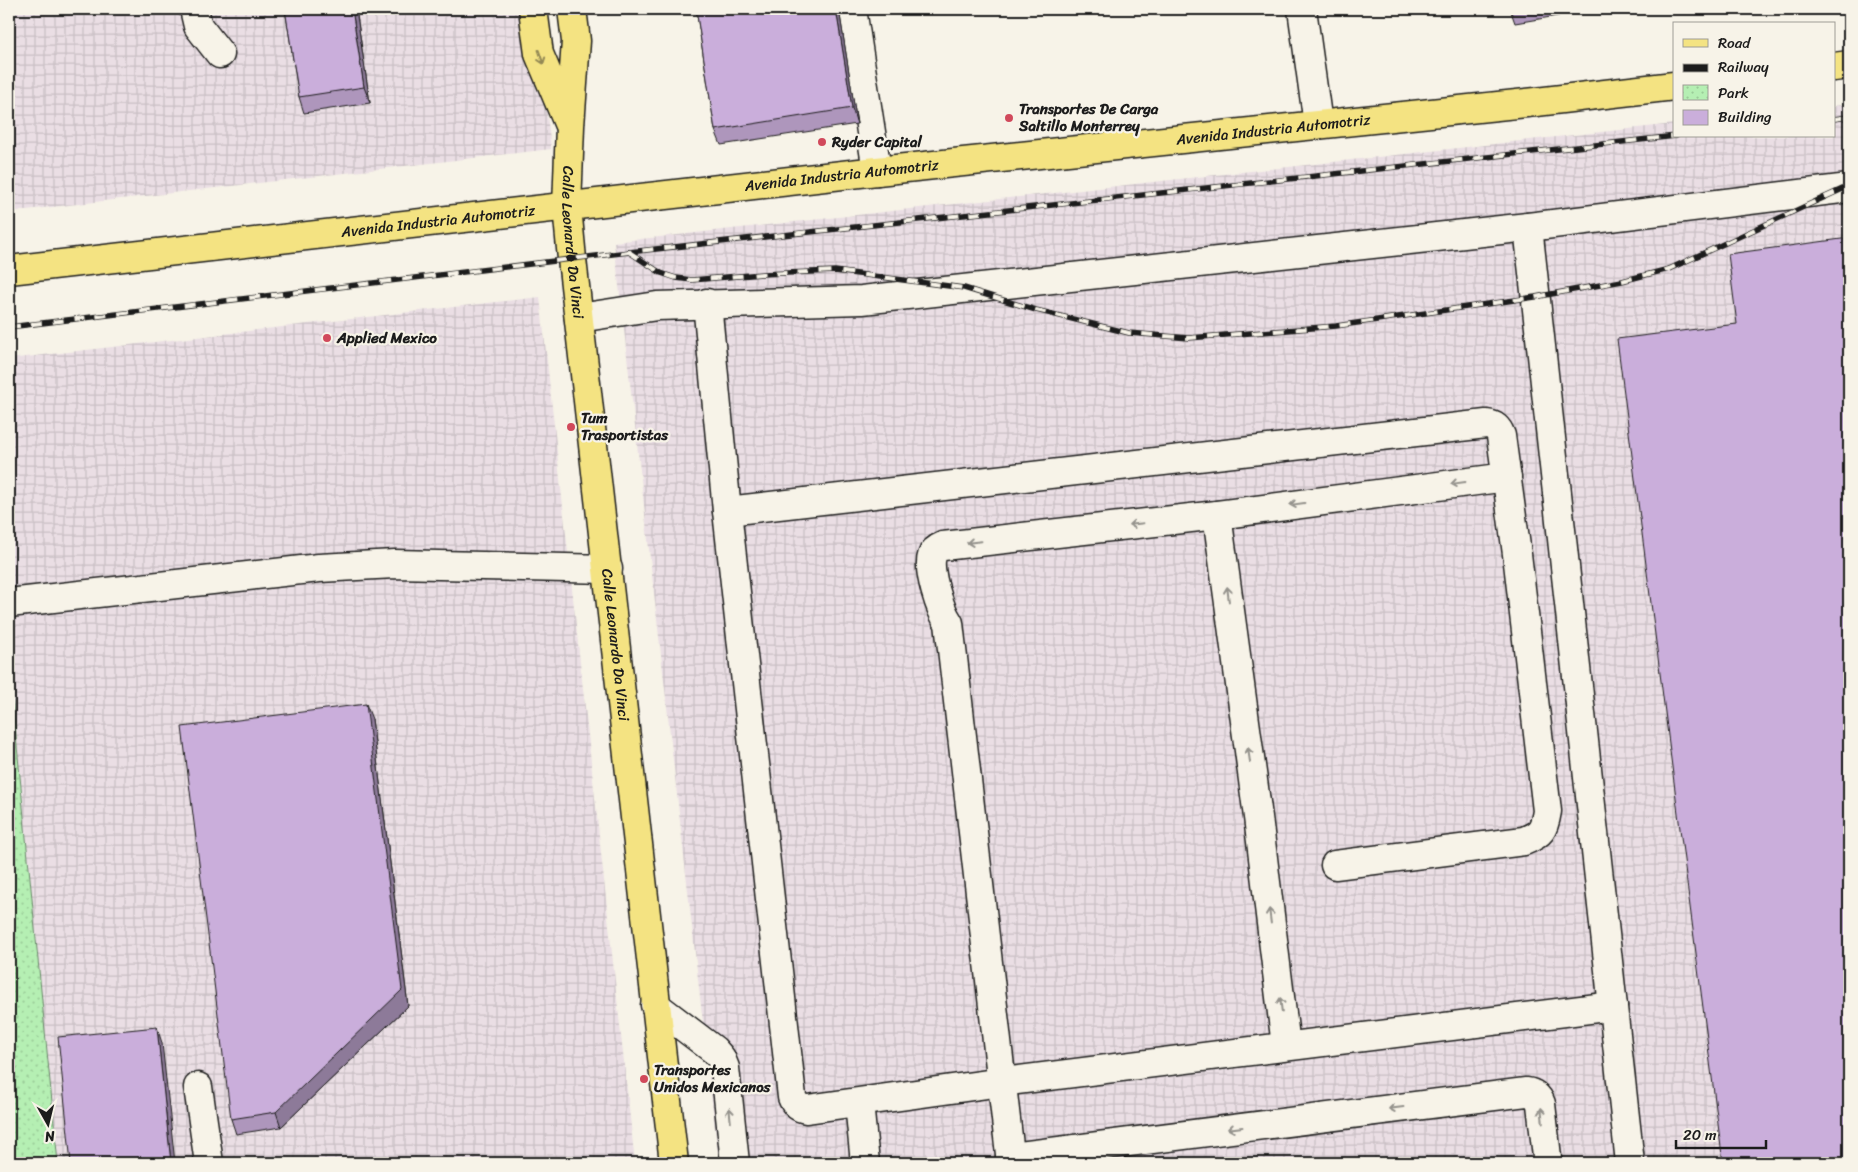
<svg xmlns="http://www.w3.org/2000/svg" width="1858" height="1172" font-family="Sriracha,sans-serif">
<defs>
<pattern id="industrial-grid" width="8" height="8" patternUnits="userSpaceOnUse" patternTransform="scale(1.25)"><rect width="8" height="8" fill="#eadee4"/><path d="M0 4h8M4 0v8" fill="none" stroke="#c8bec3"/></pattern>
<pattern id="park-dots" width="8" height="8" patternUnits="userSpaceOnUse" patternTransform="scale(1.25)"><rect width="8" height="8" fill="#b5efb3"/><path d="M2 2h.1M6 6h.1" fill="none" stroke="#9bcc99" stroke-width="1.8" stroke-linecap="round"/></pattern>
</defs>
<rect width="100%" height="100%" fill="#f7f3e8"/>
<filter id="ink" filterUnits="userSpaceOnUse"><feTurbulence type="fractalNoise" baseFrequency=".02" numOctaves="2"/><feDisplacementMap in="SourceGraphic" scale="10" xChannelSelector="R" yChannelSelector="G"/><feConvolveMatrix kernelMatrix="1 2 1 2 8 2 1 2 1" color-interpolation-filters="sRGB"/></filter>
<g filter="url(#ink)">
<g fill="url(#industrial-grid)">
<path d="M9 9H535L551 149 9 212Z"/>
<path d="M1849 104V1163H719L614 242 1674 124V136H1834V106Z"/>
<path d="M540 297 635 1163H58L11 685H9V359Z"/>
</g>
<path fill="url(#park-dots)" stroke="#688668" d="M9 685H11L58 1163H9Z"/>
<g fill="none" stroke-linecap="round" stroke-linejoin="round">
<defs>
<g id="minor">
<path d="M194 9 198 26 220 54"/>
<path d="M852 9 877 171"/>
<path d="M1302 9 1318 124"/>
<path d="M1528 227 1630 1163"/>
<path d="M707 303 727 511 792 1097C795 1105 799 1108 807 1109L1002 1082 1613 1006"/>
<path d="M579 318 657 306 862 300 1528 227 1849 188"/>
<path d="M727 511 1486 424C1495 425 1498 428 1501 436L1517 554 1547 811C1544 830 1541 834 1524 841L1335 865"/>
<path d="M1217 515 1258 817 1286 1046"/>
<path d="M9 603 319 568 395 564 608 569"/>
<path d="M655 1005 714 1050 721 1058 725 1068 735 1163"/>
<path d="M198 1087 209 1163"/>
<path d="M859 1103 865 1163"/>
<path d="M1010 1157 1526 1092C1534 1093 1538 1096 1541 1104L1547 1157 1546 1163"/>
<path d="M1011 1163 949 623C940 610 927 570 932 556 934 550 938 548 943 546L1217 515 1507 477"/>
</g>
<g id="major">
<path d="M533 9 539 54 568 123"/>
<path id="s1" d="M572 9 576 41 570 126 567 207 572 259 674 1163"/>
<path d="M1834 67 1849 65"/>
<path id="s2" d="M9 270 877 171 1536 102 1674 86"/>
</g>
</defs>
<use href="#minor" stroke="#1c1c1c" stroke-width="31"/>
<use href="#major" stroke="#1c1c1c" stroke-width="31"/>
<use href="#minor" stroke="#f7f3e8" stroke-width="28"/>
<use href="#major" stroke="#f4e382" stroke-width="28"/>
<defs>
<g id="rail">
<path d="M1834 119 1849 117"/>
<path d="M629 252 661 273 676 278 692 280 762 274 835 271 964 288 1036 310 1129 333 1189 338 1336 326 1535 297 1622 281 1669 269 1849 186"/>
<path d="M9 327 629 252 1676 136"/>
</g>
</defs>
<use href="#rail" stroke="#1c1c1c" stroke-width="5.5"/>
<use href="#rail" stroke="#f7f3e8" stroke-width="4" stroke-dasharray="11" stroke-linecap="butt"/>
</g>
<g fill="#ae96bc" stroke="#1c1c1c">
<path d="M285 9H356L370 103 304 113 299 97Z"/>
<path d="M696 9H839L857 124 721 145 715 130Z"/>
<path d="M1510 9H1580L1581 12 1515 23Z"/>
<path d="M372 719 408 1006 281 1127 236 1134 231 1119Z"/>
</g>
<g fill="#8d7a99" stroke="#1c1c1c">
<path d="M352 9H356L370 103 364 87Z"/>
<path d="M836 9H839L857 124 852 108Z"/>
<path d="M366 704 372 719 408 1006 281 1127 276 1112Z"/>
<path d="M157 1027 162 1043 175 1163H171Z"/>
</g>
<g fill="#caaedb" stroke="#1c1c1c">
<path d="M285 9H352L364 87 299 97Z"/>
<path d="M696 9H836L852 108 715 130Z"/>
<path d="M1849 238V1163H1723L1617 339 1737 324 1728 254Z"/>
<path d="M366 704 402 990 276 1112 231 1119 182 727Z"/>
<path d="M157 1027 171 1163H71L58 1037Z"/>
</g>
<defs><path id="oneway-shaft" d="M-6 0H5M1.5-3L5.5 0L1.5 3" fill="none" stroke-width="1.6" stroke-linecap="round" stroke-linejoin="round" transform="scale(1.25)"/></defs>
<use stroke="#938954" href="#oneway-shaft" transform="translate(541 57) rotate(71)"/>
<g stroke="#94928c">
<use href="#oneway-shaft" transform="translate(1458 483) rotate(172)"/>
<use href="#oneway-shaft" transform="translate(1297 504) rotate(172)"/>
<use href="#oneway-shaft" transform="translate(1136 524) rotate(174)"/>
<use href="#oneway-shaft" transform="translate(974 542) rotate(174)"/>
<use href="#oneway-shaft" transform="translate(1228 594) rotate(-97)"/>
<use href="#oneway-shaft" transform="translate(1249 755) rotate(-98)"/>
<use href="#oneway-shaft" transform="translate(1270 916) rotate(-97)"/>
<use href="#oneway-shaft" transform="translate(1281 1005) rotate(-97)"/>
<use href="#oneway-shaft" transform="translate(1396 1108) rotate(173)"/>
<use href="#oneway-shaft" transform="translate(730 1115) rotate(-96)"/>
<use href="#oneway-shaft" transform="translate(1542 1115) rotate(-96)"/>
<use href="#oneway-shaft" transform="translate(1235 1128) rotate(173)"/>
</g>
</g>
<g fill="#d1495b" stroke="#f7f3e8" stroke-width="2">
<circle cx="1009" cy="118" r="5"/>
<circle cx="822" cy="142" r="5"/>
<circle cx="327" cy="338" r="5"/>
<circle cx="571" cy="427" r="5"/>
<circle cx="644" cy="1079" r="5"/>
</g>
<g text-anchor="middle" dominant-baseline="central" stroke-width="4.5" stroke-linejoin="round" paint-order="stroke">
<g font-size="15" font-weight="bold" fill="#1c1c1c" stroke="#f7f3e8" text-anchor="start">
<text x="1019" y="109">Transportes De Carga<tspan x="1019" dy="17">Saltillo Monterrey</tspan></text>
<text x="832" y="142">Ryder Capital</text>
<text x="337" y="338">Applied Mexico</text>
<text x="581" y="418">Tum<tspan x="581" dy="17">Trasportistas</tspan></text>
<text x="654" y="1070">Transportes<tspan x="654" dy="17">Unidos Mexicanos</tspan></text>
</g>
<g font-size="15" fill="#1c1c1c" stroke="#f7f3e8">
<text stroke="none"><textPath href="#s2" startOffset="1272">Avenida Industria Automotriz</textPath></text>
<text stroke="none"><textPath href="#s2" startOffset="838">Avenida Industria Automotriz</textPath></text>
<text stroke="none"><textPath href="#s2" startOffset="432">Avenida Industria Automotriz</textPath></text>
<text stroke="none"><textPath href="#s1" startOffset="234">Calle Leonardo Da Vinci</textPath></text>
<text stroke="none"><textPath href="#s1" startOffset="639">Calle Leonardo Da Vinci</textPath></text>
</g>
</g>
<rect width="1858" height="1172" fill="none" stroke="#f7f3e8" stroke-width="30"/>
<rect x="15" y="15" width="1828" height="1142" fill="none" stroke="#1c1c1c" stroke-width="2" filter="url(#ink)"/>
<rect x="1673" y="22" width="162" height="115" fill="#f7f3e8" stroke="#9f9d96"/>
<rect x="1683" y="39" width="25" height="8" fill="#f4e382" stroke="#9f9d96"/>
<text x="1718" y="48" font-size="15" fill="#1c1c1c">Road</text>
<rect x="1683" y="64" width="25" height="8" fill="#1c1c1c" stroke="#9f9d96"/>
<text x="1718" y="72" font-size="15" fill="#1c1c1c">Railway</text>
<rect x="1683" y="85" width="25" height="15" fill="url(#park-dots)" stroke="#9f9d96"/>
<text x="1718" y="98" font-size="15" fill="#1c1c1c">Park</text>
<rect x="1683" y="110" width="25" height="15" fill="#caaedb" stroke="#9f9d96"/>
<text x="1718" y="122" font-size="15" fill="#1c1c1c">Building</text>
<g transform="translate(48 1124) rotate(172)" stroke="#f7f3e8" stroke-width="4" paint-order="stroke">
<path d="M0-4L9 19L0 12L-9 19Z" fill="#1c1c1c"/>
<text y="-8" font-size="14" font-weight="bold" text-anchor="middle" fill="#1c1c1c">N</text>
</g>
<path d="M1676 1140v8h90v-8" fill="none" stroke="#1c1c1c" stroke-width="2.5"/>
<text x="1683" y="1140" font-size="15" fill="#1c1c1c" stroke="#f7f3e8" stroke-width="4" paint-order="stroke">20 m</text>
</svg>
